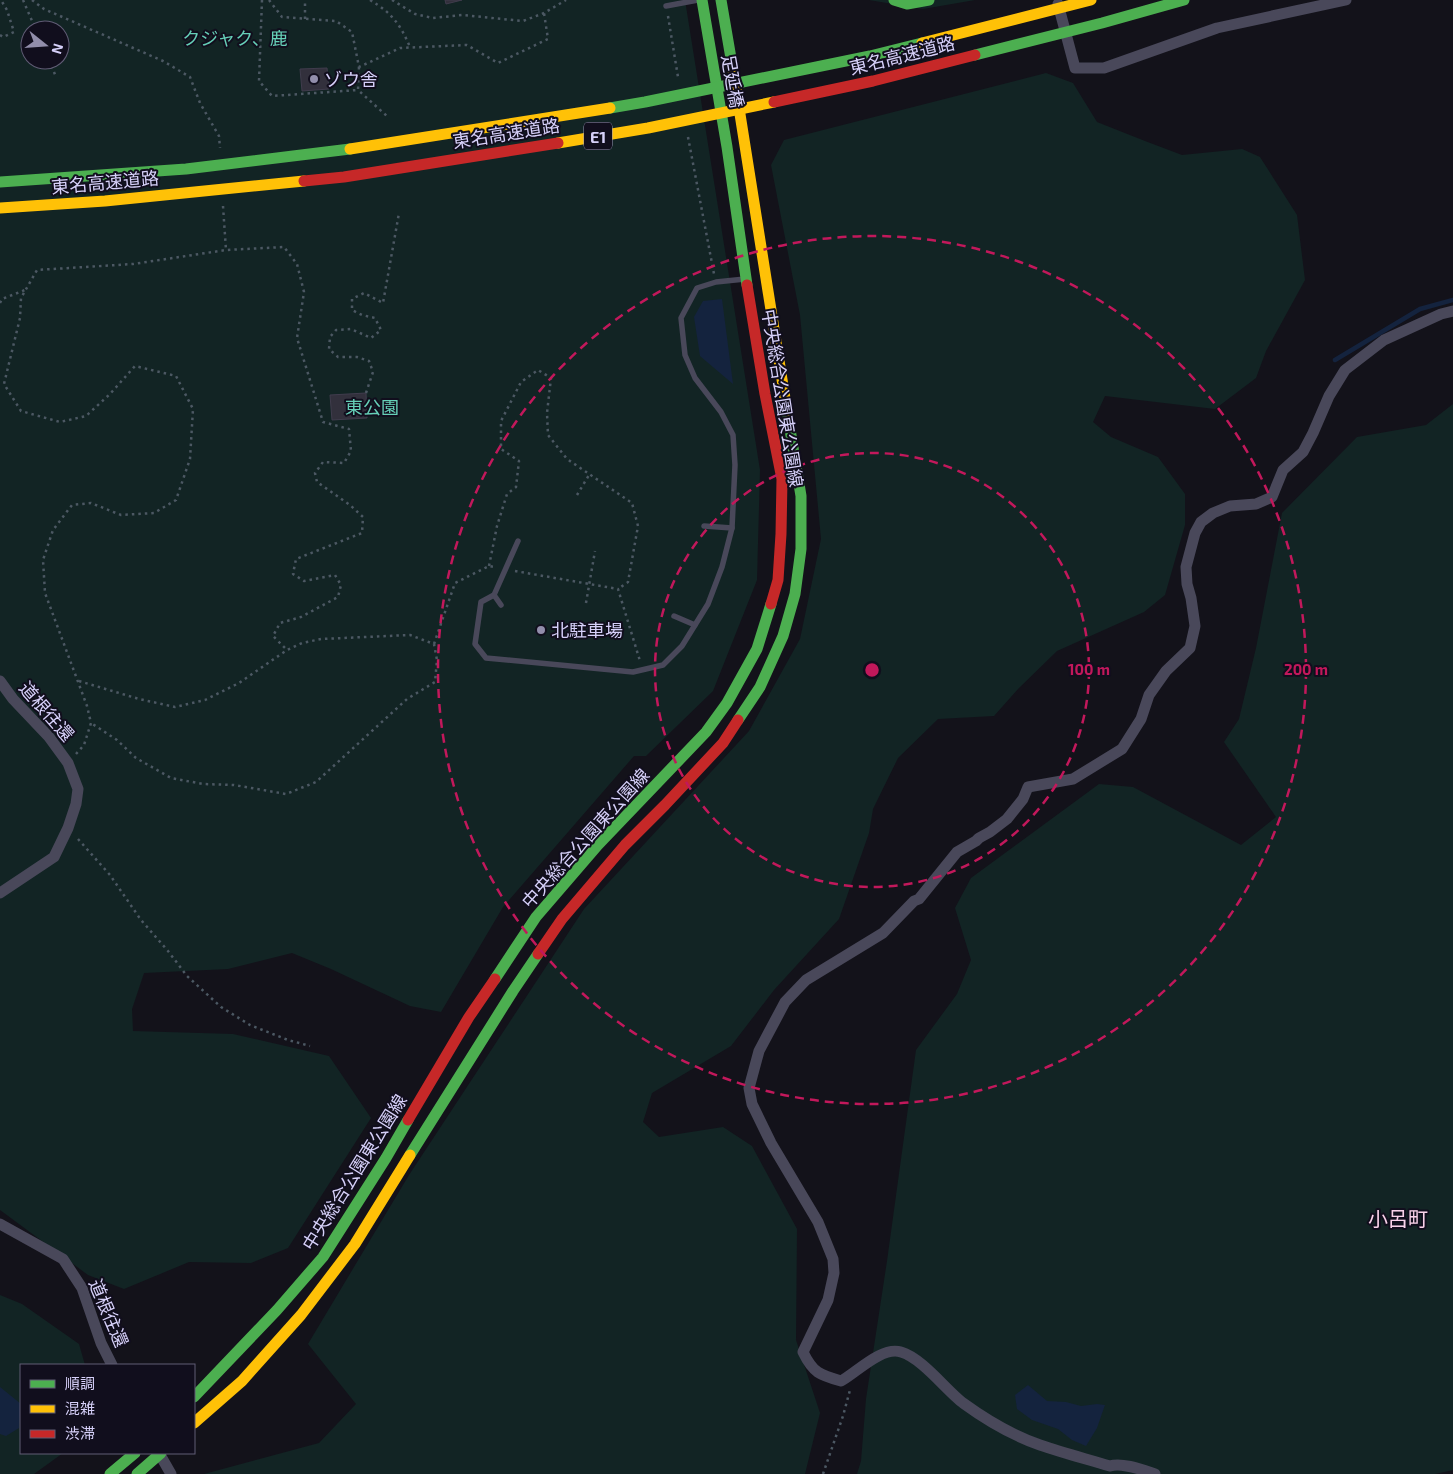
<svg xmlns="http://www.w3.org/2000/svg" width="1453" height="1474" font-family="'Exo 2','Noto Sans JP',sans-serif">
<rect width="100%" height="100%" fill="#13121a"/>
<g fill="#122424" fill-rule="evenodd">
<path d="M0 0H685L760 470 757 580 713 691 646 756H634L503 907 441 1012 410 1006 331 969 292 953 228 969 144 973 132 1009 133 1031 233 1034 329 1056 371 1118 288 1248 251 1263 189 1262 124 1289 88 1275 0 1210ZM30 30H60V60H30Z"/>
<path d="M869 0H975L923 9Z"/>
<path d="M1046 73 1073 83 1097 122 1145 141 1182 155 1242 149 1260 157 1297 215 1305 280 1266 351 1256 378 1215 409 1105 396 1093 422 1111 437 1158 457 1185 494V525L1165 595 1144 612 1057 651 1018 689 994 716 938 719 898 758 873 809 869 833 839 919 774 990 731 1046 652 1093 643 1122 659 1137 723 1127 752 1146 797 1229 796 1340 820 1413 805 1474H204L319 1443 356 1404 308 1344 409 1175 584 909 749 731 800 639 821 539 800 315 771 165 784 140Z"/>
<path d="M1453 404V1470L1435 1474H857L861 1461 866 1399 887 1261 916 1050 957 994 971 960 955 908 971 878 1099 784 1133 787 1241 845 1276 817 1224 742 1239 719 1256 648 1282 513 1357 437 1426 425Z"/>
<path d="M0 1295 22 1304 79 1344 85 1365H21V1453H63L34 1474H0Z"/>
</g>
<g fill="#14233e">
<path d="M722 299 733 384 700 356 694 317 703 301Z"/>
<path d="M1028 1385 1047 1401 1066 1402 1081 1406 1097 1404 1105 1405 1097 1428 1086 1446 1072 1440 1058 1429 1032 1420 1017 1409 1015 1395Z"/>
<path d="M0 1387 21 1404 19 1428 6 1436 0 1434Z"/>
</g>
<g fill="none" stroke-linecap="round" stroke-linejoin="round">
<path stroke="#14233e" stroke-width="4.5" d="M1335 360 1420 309 1453 300"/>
</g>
<g fill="#32303c" stroke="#403c4d">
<path d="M445 0H462L446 4Z"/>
<path d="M327 68 329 89 302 91 300 69Z"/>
<path d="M366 393 367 418 332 420 330 395Z"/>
</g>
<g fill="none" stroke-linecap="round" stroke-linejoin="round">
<g stroke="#4c5863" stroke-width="2.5" stroke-dasharray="2.5 4" stroke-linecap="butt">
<path d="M23 0 36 30"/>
<path d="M32 0 44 9 163 61 190 77 200 103 219 136 220 148"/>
<path d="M262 0 259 81 272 96 358 90"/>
<path d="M269 0 282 17 336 21 352 32 359 67 400 48 467 45 498 63 548 39 544 13"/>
<path d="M370 0C392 13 400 24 410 47"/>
<path d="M392 0 415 14 433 18 462 15 523 21 544 13 566 0"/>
<path d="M668 16 678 77"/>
<path d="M305 19V0"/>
<path d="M0 35 3 37 14 32 7 10 1 0"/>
<path d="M49 60 56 77"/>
<path d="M359 67 358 90 388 117"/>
<path d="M688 137 714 274"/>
<path d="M223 206 226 250"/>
<path d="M0 303 2 299 25 290"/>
<path d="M366 393 373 372 369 361 357 357H338L329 349 330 337 336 330 351 329 371 338 381 330 375 318 362 315 352 310V299L364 293 383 303 399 213"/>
<path d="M577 495 589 475"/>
<path d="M489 566 497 526 507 494 516 487 519 461 501 449V421L521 382 538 370 551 378 547 413 548 435 567 459 632 503 638 526 628 582 618 589"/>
<path d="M515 571 618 589 640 661"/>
<path d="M586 603 595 551"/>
<path d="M434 644 455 583 489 566 495 567"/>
<path d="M79 681 139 699 175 707 205 700 239 683 287 650 302 643 321 639 410 635 434 644 437 660 435 682 407 699 316 782 286 794 234 785 203 784 171 778 136 758 117 740 91 723"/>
<path d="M76 754 84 745 91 723 87 706 45 593 43 560 53 530 72 505 91 503 121 515 154 513 176 500 190 459 193 409 176 376 135 366 110 394 86 416 60 422 21 411 4 384 20 318 21 298 37 270 133 264 226 250 284 247 297 264 304 292 297 338 323 422 349 429 351 451 344 463 323 462 315 473 317 482 350 505 363 517 362 533 296 559 293 574 304 581 335 575 341 585 338 597 301 617 280 623 273 636 287 650"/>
<path d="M78 839 110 875 141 920 168 951 187 976 221 1007 250 1025 288 1040 310 1046"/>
<path d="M823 1474 843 1416 850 1390"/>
</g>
<g stroke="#49485a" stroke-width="5.5">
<path d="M666 6 698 0"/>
<path d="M704 526 732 528"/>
<path d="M518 541 494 595 481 602 475 644 486 658 633 672 663 665 682 646 708 604 722 567 732 528 735 465 733 435 721 412 695 378 685 355 681 318 697 288 716 282 745 279"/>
<path d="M494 595 501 605"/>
<path d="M674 616 695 625"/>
</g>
<g stroke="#49485a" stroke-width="11">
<path d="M1058 4 1075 68H1104L1217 28 1346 0"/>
<path d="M0 681 13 699 49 737 68 763 78 789 76 804 68 828 54 857 0 893"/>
<path d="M0 1224 63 1259 82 1288 101 1343 112 1365"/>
<path d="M159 1453 171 1474"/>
<path d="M1155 1474C1143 1470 1122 1462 1110 1466 1087 1459 1063 1453 1040 1445 1014 1436 985 1419 963 1403 946 1390 922 1358 901 1352 882 1346 857 1372 841 1381 820 1375 813 1373 803 1352L828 1300 834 1273 833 1259 818 1222 771 1143 752 1104 749 1088 759 1051 785 1002 806 980 883 933 914 901 919 899 957 852 976 841 979 838 990 832 1007 819 1023 799 1028 787 1073 779 1122 749 1141 719 1149 695 1166 671 1190 648 1195 626 1191 598 1187 584 1186 567 1195 533 1201 522 1213 513 1230 506 1256 504 1272 497 1283 470 1303 452 1313 433 1329 396 1345 370 1384 340 1441 314 1453 311"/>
</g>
<g stroke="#4caf50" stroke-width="11">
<path d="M702 0 727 147 747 285"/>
<path d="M721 0 733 70"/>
<path d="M894 0 907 4 929 0"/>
<path d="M975 55 1102 23 1184 0"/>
<path d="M610 108 645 102 870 56 922 43"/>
<path d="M0 182 186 169 350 149"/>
<path d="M738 720 760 687 783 636 795 594 801 549V496L787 411"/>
<path d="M495 979 536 917 598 845 706 732 727 703 757 649 771 604"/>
<path d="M410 1155 513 991 538 954"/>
<path d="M194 1397 277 1310 323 1257 386 1158 408 1120"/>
<path d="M110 1474 135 1453"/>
<path d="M137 1474 161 1453"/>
</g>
<g stroke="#ffc107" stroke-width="11">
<path d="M922 43 1091 0"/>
<path d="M733 70 787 411"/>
<path d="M558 143 648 128 774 102"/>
<path d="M350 149 610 108"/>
<path d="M0 208 105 201 304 181"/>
<path d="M194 1423 242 1381 301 1315 355 1244 410 1155"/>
</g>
<g stroke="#c62828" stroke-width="11">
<path d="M774 102 873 81 975 55"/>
<path d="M304 181 344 177 558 143"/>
<path d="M747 285 765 394 782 479 781 534 778 580 771 604"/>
<path d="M538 954 562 919 625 845 665 805 723 743 738 720"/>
<path d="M408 1120 469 1017 495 979"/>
</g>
</g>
<g fill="none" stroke="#c2185b" stroke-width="2.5" stroke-dasharray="9 6">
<circle cx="872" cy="670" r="217"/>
<circle cx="872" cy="670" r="434"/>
</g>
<g fill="#928eab" stroke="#110e1d" stroke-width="2">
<circle cx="314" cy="79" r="5"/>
<circle cx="541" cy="630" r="5"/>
</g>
<g text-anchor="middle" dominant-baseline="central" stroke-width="4" stroke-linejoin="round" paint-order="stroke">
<rect fill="#110e1d" stroke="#9b96b7" stroke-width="1" x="584" y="122.5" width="28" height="27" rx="4"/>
<g font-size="16" font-weight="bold" fill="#d6d0f9">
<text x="598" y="136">E1</text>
</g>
<g font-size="18" fill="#66d0b8" stroke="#110e1d">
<text x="235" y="38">クジャク、鹿</text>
<text x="372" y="407">東公園</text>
</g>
<g font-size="18" fill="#d6d0f9" stroke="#110e1d">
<text transform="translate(902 55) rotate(-14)">東名高速道路</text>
<text transform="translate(733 81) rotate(80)">足延橋</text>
<text transform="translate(506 133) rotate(-9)">東名高速道路</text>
<text transform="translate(105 182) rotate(-5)">東名高速道路</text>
<text transform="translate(783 398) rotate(81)">中央総合公園東公園線</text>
<text transform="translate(47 711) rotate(49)">道根往還</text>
<text transform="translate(585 838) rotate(-48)">中央総合公園東公園線</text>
<text transform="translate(354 1172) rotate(-58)">中央総合公園東公園線</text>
<text transform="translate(109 1313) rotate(67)">道根往還</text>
</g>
<g font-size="18" fill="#d6d0f9" stroke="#110e1d" text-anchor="start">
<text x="324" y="79">ゾウ舎</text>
<text x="551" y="630">北駐車場</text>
</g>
<g font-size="20" fill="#fad2ea" stroke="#110e1d">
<text x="1398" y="1218">小呂町</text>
</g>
</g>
<circle cx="872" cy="670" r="8" fill="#c2185b" stroke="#110e1d" stroke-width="2.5"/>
<g font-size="15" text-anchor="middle" font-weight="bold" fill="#c2185b" stroke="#110e1d" stroke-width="4" stroke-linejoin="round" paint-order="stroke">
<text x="1089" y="675">100 m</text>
<text x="1306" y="675">200 m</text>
</g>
<rect x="20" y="1364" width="175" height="90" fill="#110e1d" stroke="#605c75"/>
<rect x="30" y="1380" width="25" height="8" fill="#4caf50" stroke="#605c75"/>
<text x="65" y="1389" font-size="15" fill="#d6d0f9">順調</text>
<rect x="30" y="1405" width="25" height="8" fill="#ffc107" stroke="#605c75"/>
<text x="65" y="1414" font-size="15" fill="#d6d0f9">混雑</text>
<rect x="30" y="1430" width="25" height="8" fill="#c62828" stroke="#605c75"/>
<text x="65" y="1439" font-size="15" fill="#d6d0f9">渋滞</text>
<g transform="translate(45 45) rotate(107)"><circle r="24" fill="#110e1d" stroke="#605c75"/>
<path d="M0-4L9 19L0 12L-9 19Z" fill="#928eab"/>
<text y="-8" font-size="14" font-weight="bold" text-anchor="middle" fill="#d6d0f9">N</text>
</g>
</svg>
